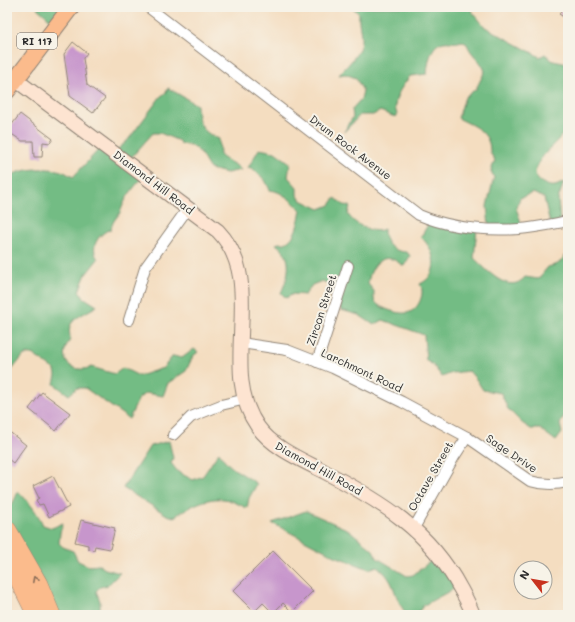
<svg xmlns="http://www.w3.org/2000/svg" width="575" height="622" font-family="Mali,sans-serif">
<rect width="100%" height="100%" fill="#f7f3e8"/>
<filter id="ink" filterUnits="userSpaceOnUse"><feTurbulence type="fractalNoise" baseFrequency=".025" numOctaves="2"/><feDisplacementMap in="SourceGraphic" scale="8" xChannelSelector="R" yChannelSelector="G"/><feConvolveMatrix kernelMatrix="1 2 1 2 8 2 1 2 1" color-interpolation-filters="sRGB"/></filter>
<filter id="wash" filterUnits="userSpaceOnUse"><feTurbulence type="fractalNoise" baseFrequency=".012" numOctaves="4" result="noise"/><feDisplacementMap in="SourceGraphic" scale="16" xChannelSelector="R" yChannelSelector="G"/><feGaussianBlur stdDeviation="0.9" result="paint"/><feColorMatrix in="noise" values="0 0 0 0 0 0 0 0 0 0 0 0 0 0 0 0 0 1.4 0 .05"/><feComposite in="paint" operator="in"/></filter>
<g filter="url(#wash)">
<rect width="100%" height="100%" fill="#f4ddc0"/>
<g fill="#73bc84" stroke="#4f7458">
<path d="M36 7H68L53 22Z"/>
<path d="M352 7H472L471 10 485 27 540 57 545 54 553 61 568 64C568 80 568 95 568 111 568 115 569 122 568 126 564 140 513 172 547 185 554 188 558 185 564 182L558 199 560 222 550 223 544 198 533 193 520 198 516 208 523 228 489 227 487 206 494 177 491 171 495 160C488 151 491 152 489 143 485 129 469 124 458 118L465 97 476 89 485 71C480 58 472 57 467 44L462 41C453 44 451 41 444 42 430 44 428 64 427 74L410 76C402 87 391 100 397 114L395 117 380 111 373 115H360L344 132 353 117 352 109 361 99 363 91 356 78 345 74 339 75C348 64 362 53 361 38 361 30 358 23 359 14Z"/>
<path d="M168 88 197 105C197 123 202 132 219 139L220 155C227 162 235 163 241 170L227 173 210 169C201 157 201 145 181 144L179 141 160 133H153L128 161 144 176C134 187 126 196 121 210 119 217 113 218 111 229 99 233 89 247 98 259L86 274 79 291 83 297 97 306C89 311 75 317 71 324 68 330 70 333 70 339 69 343 65 346 65 350 61 366 79 373 91 367L115 374 123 368 139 376 163 368 173 356 182 358 194 349 198 352 193 356 186 371 168 383 163 396 146 393 139 398 129 419 85 388H77L69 395 54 384 56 375 55 370 32 354 24 355 7 376V203L8 195 7 179C16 168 48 167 61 171 65 172 69 175 73 177L104 144 116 151 128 140 161 96 166 93Z"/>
<path d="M259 149 275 152 290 163 288 177 297 187V195L301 200 320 209 330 205 335 198 344 205 350 206 348 214C353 224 374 235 384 229 383 243 393 252 407 252L410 256 404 266C400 264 396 260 392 259 377 255 369 272 368 284L374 291C374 295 373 299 376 303 382 309 398 314 406 313 418 312 426 293 420 284 441 274 435 250 421 237L430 221 477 228 474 258C487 270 509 296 525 277L538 279 548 267 558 264 565 256 568 257V408L560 424 562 433 556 441 540 429H531L522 423 508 409 501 393 483 390 476 379 469 371 452 373 442 377 433 365 426 360 424 335 383 320 374 325 359 315 341 310 335 286 322 281 312 285 305 295 293 294 286 298 281 293C289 275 294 257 276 244 279 242 282 244 285 243 296 239 299 220 301 210 293 202 282 191 270 190L265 180 252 168H248Z"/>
<path d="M169 441 173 458 171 463 178 472 193 480 203 476 219 452C229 470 242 472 257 484L249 498 247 508C240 505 231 500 224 499 205 497 189 507 174 517L167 515 123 488 150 446Z"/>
<path d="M18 492C28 500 37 512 43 525L52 528 63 523 60 533 59 543 63 547 73 551 78 561 89 566 99 565 105 569 120 573 108 585 100 587 96 591 100 601V615H50L7 530V508L13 503Z"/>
<path d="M306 511 349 530 373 550 377 558 407 576 413 575 437 556 457 587 424 605 416 615H404L405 612C392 594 397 582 377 566L369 569 335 556 272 523Z"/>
</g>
<g id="blocks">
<g fill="#c796cc">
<path d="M564 7H568V20L559 14Z"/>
<path d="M73 42 87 53 83 58 87 85 105 98 93 113 70 96 64 54Z"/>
<path d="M20 114 53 139 50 143 43 142 42 157H34L33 141H22L7 131Z"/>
<path d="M42 392 70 413 56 431 29 409Z"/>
<path d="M7 430 26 445 13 463 7 458Z"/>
<path d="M53 476 69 507 49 517 43 504 39 505 36 500 39 498 33 486Z"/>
<path d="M81 520 115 528 110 549 95 546 94 550 88 549V545L75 542Z"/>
<path d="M273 551 313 591 292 612 283 603 273 613 263 603 254 612 233 591Z"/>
</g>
</g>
</g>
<g filter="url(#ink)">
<use href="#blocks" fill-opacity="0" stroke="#908476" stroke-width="1"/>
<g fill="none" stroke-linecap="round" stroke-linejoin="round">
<defs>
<g id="street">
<path d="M148 7 419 215C450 228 486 231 519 229 535 228 552 224 568 221"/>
<path d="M129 320 145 268 188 208"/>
<path d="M241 343 287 350 333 368 402 402 467 437 530 481C543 485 555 485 568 482"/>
<path d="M317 362 348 266"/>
<path d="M173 435 191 417 221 405 246 399"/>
<path d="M414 528 454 457 467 437"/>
</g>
<path id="secondary" d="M16 80 218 231C269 284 216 368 258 427 273 448 302 460 325 472 381 501 429 530 460 588 465 597 470 605 473 615"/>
<path id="primary" d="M7 91 71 7"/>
<g id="highway">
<path d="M7 530 38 584 51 615"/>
<path d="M7 555 37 615"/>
</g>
</defs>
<use href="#street" stroke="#908476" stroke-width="12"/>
<use href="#secondary" stroke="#908476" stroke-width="16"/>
<use href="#primary" stroke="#908476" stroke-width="18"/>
<use href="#highway" stroke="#908476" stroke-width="20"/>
<use href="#street" stroke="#fff" stroke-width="10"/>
<use href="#secondary" stroke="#fde4d1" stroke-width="14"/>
<use href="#primary" stroke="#fbbb8c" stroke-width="16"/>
<use href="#highway" stroke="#fbbb8c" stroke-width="19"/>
</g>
<defs><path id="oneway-chevron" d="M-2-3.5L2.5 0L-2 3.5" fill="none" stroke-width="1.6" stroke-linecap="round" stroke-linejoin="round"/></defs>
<use stroke="#896c57" href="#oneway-chevron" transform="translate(35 579) rotate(-117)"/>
</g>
<g text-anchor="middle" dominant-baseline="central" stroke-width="4" stroke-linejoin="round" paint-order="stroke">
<rect fill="#f7f3e8" stroke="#686764" stroke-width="1" x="17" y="33" width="40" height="16" rx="3"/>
<g font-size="10" font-weight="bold" fill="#2b2b2b">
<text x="37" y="41">RI 117</text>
</g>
<g font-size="11" fill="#2b2b2b" stroke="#f7f3e8">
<text transform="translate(351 147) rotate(37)">Drum Rock Avenue</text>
<text transform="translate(154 182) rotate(37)">Diamond Hill Road</text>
<text transform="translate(321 310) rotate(-72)">Zircon Street</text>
<text transform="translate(362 370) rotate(25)">Larchmont Road</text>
<text transform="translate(512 453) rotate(34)">Sage Drive</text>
<text transform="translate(319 468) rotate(29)">Diamond Hill Road</text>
<text transform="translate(430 476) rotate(-60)">Octave Street</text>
</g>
</g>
<rect width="575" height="622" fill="none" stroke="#f7f3e8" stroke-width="24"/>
<g transform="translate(533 580) rotate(301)"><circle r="19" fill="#f7f3e8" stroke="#a5a39c"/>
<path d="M0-3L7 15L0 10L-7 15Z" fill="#c8321e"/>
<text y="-6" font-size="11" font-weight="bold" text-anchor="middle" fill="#2b2b2b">N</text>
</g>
</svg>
